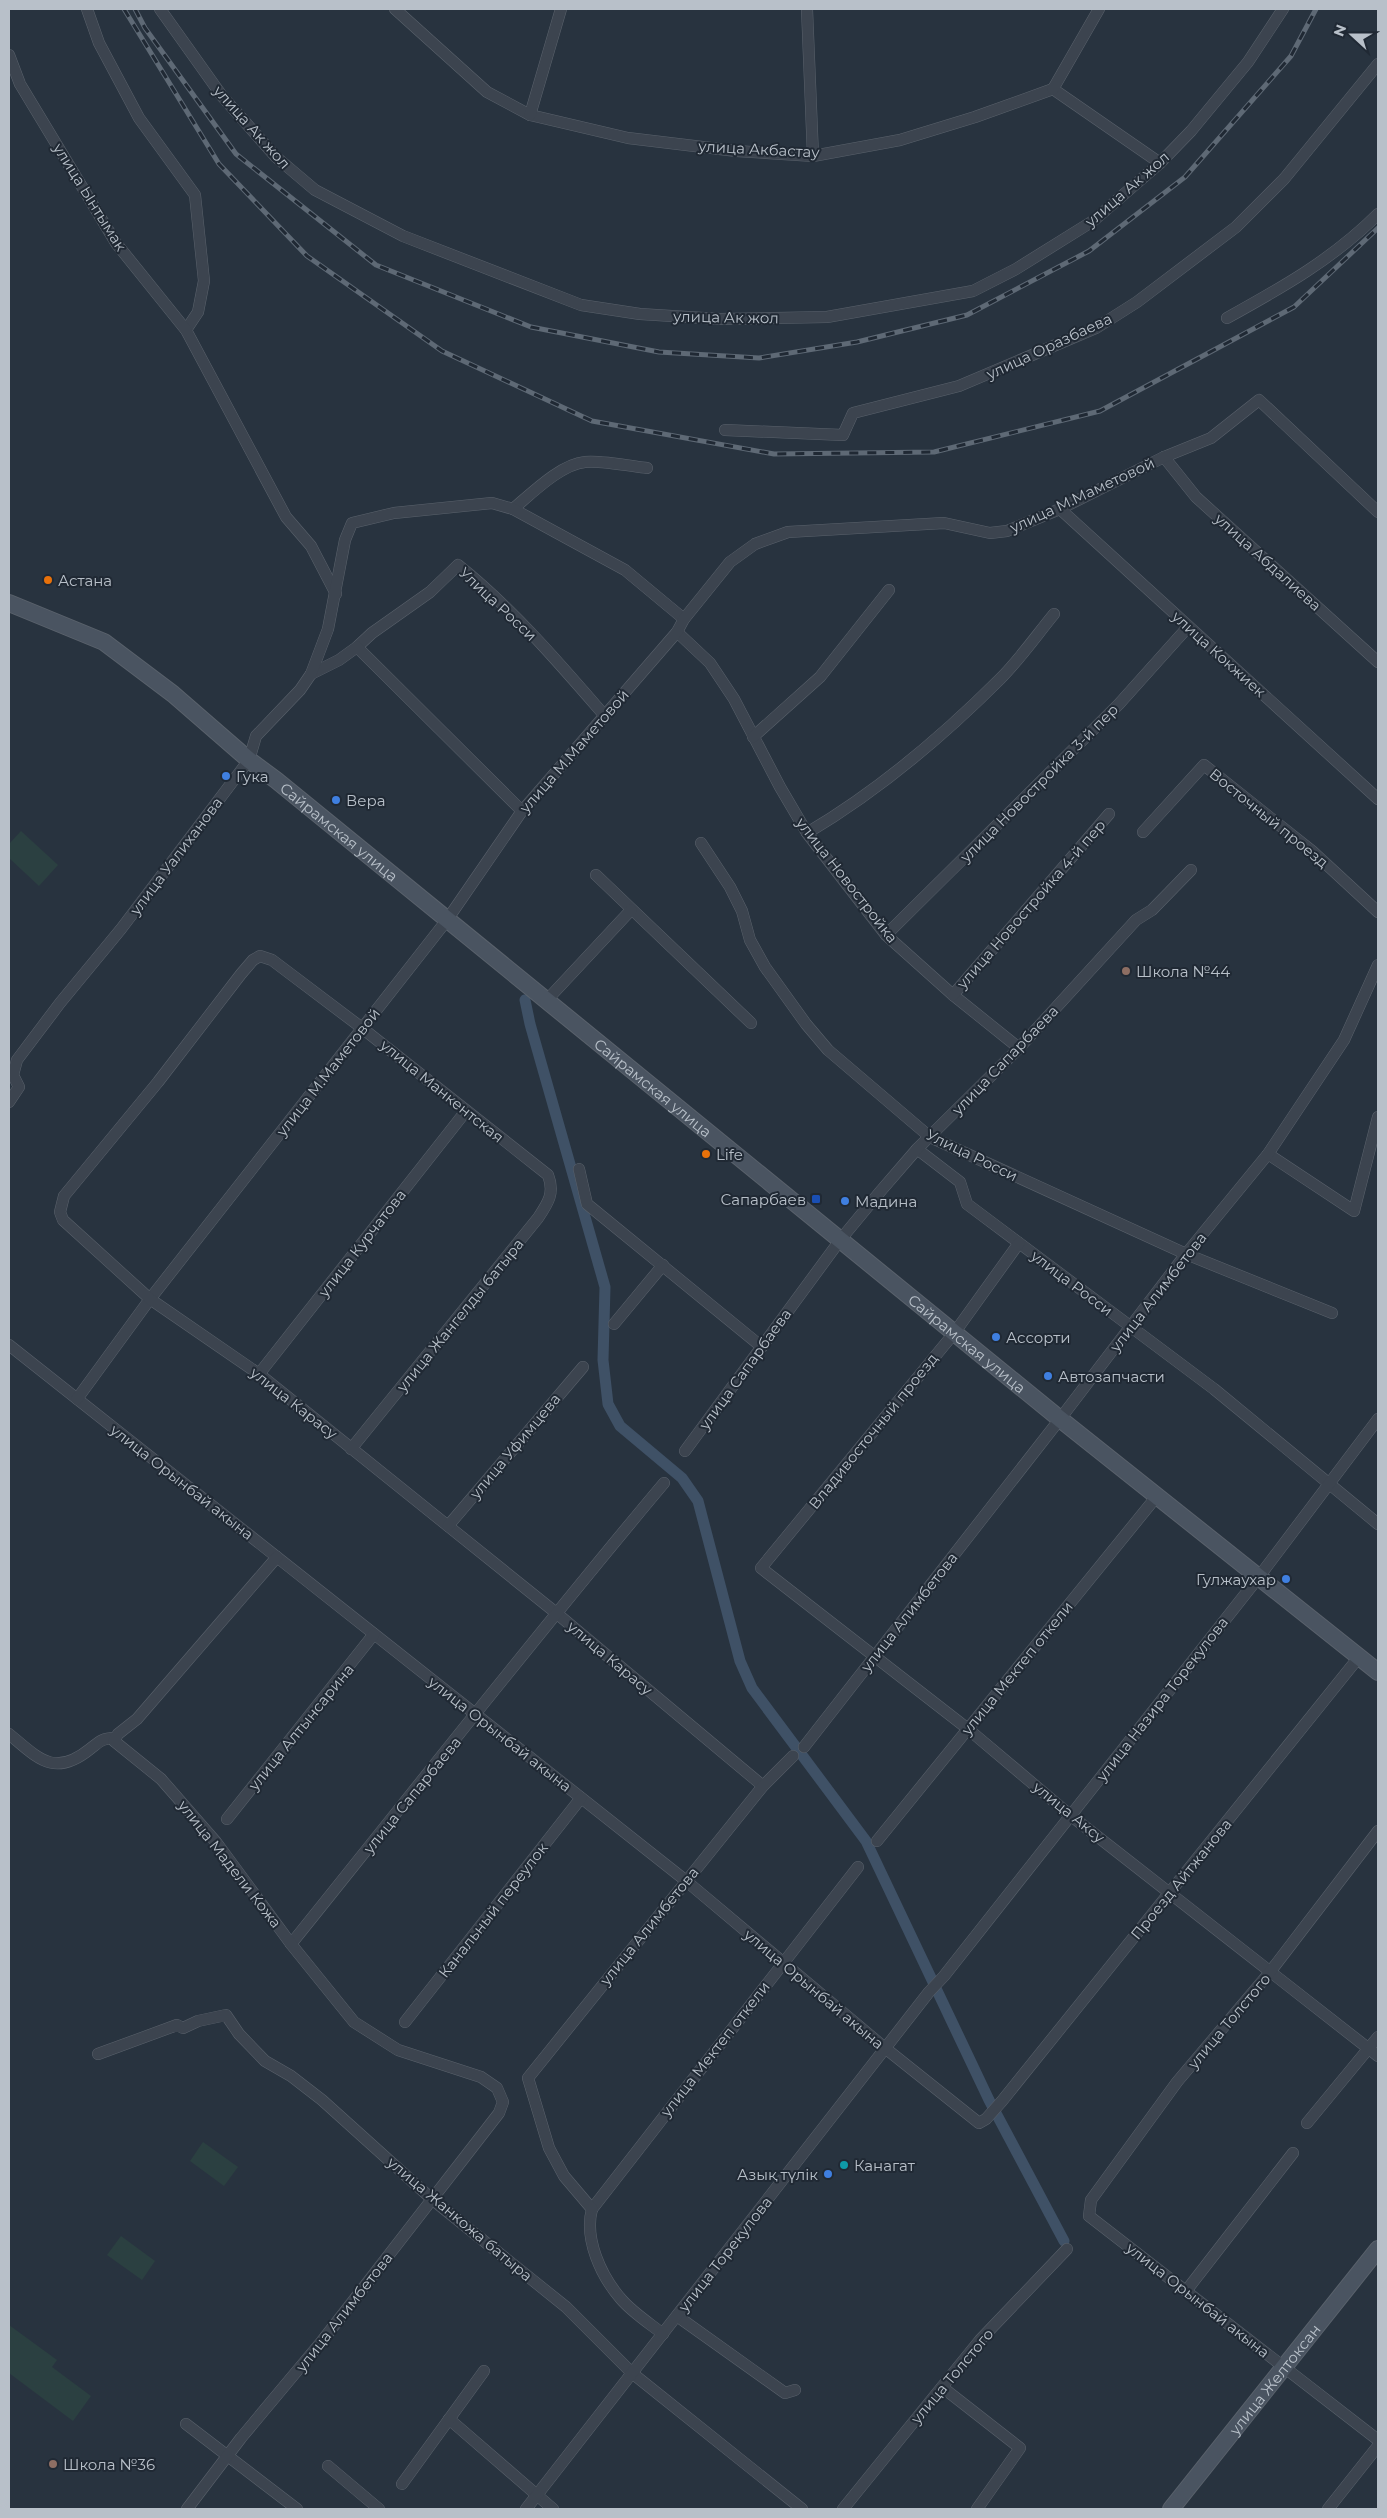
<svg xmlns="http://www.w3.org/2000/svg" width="1387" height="2518" font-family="Montserrat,sans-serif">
<rect width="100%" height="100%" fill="#28333f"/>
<g fill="#2b4041">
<path d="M21 831 58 865 39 886 9 858V844Z"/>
<path d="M203 2142 238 2167 224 2186 190 2161Z"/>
<path d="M121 2236 155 2261 142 2280 107 2255Z"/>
<path d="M9 2325 57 2360 52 2367 91 2396 73 2421 9 2373Z"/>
</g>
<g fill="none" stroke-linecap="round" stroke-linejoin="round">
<path stroke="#3f5166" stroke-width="11" d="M525 1000 530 1024 605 1287 603 1360 608 1404 620 1426 682 1478 698 1501 740 1661 752 1688 866 1841 989 2100 1064 2241"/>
<defs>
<g id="minor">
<path d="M87 9 99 43 139 118 195 195 204 281 198 312 186 330"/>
<path d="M160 9 222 96 276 157 315 190 403 236 581 305 640 314 720 319 827 317 973 291 1016 269 1093 221 1160 163 1191 131 1248 62 1283 9"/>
<path d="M395 9 487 92 530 115 628 138 736 151 813 156 900 140 975 117 1053 89 1160 163"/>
<path d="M807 9 813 156"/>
<path d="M9 55 20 84 116 243 186 330 286 517 311 546 336 594"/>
<path d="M1053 89 1099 9"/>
<path d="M530 115 561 9"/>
<path d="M1227 318C1283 287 1333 259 1378 214"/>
<path d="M725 430 843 435 853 413 959 386 1096 328 1137 302 1236 227 1284 179 1378 64"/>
<path d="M1164 457 1196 497 1378 662"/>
<path d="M513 509C532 493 561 464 585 462 599 460 631 466 647 468"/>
<path d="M1060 509 1378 799"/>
<path d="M677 632 710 663 734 699 780 787 807 833 886 935 953 995 1019 1048"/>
<path d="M357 647 372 633 430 592 458 565C513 609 559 663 605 716"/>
<path d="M311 674 339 660 357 647 522 811"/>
<path d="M753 737 820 677 889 590"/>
<path d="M1143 832 1204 765 1312 851 1378 912"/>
<path d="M807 833C878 791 942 737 1000 679 1020 659 1036 636 1054 614"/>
<path d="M701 843 730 887 742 911 750 940 765 967 806 1024 828 1050 930 1137 1186 1254 1332 1313"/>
<path d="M596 875 751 1023"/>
<path d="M886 935 1119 704 1188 627"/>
<path d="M953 995 1109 814"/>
<path d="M546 1001 631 910"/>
<path d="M9 1102 19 1087 13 1075 17 1060 60 1003 121 929 249 760 256 736 300 690 311 674 328 629 345 540 352 523 394 513 492 503 513 509 625 570 684 619"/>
<path d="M917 1149 960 1182 967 1204 1214 1389 1378 1524"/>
<path d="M1268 1154 1354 1211 1378 1117"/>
<path d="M579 1169 587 1204 762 1347"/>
<path d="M1019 1243 955 1332 761 1568 968 1729 1070 1815 1378 2056"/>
<path d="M614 1324 663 1265"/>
<path d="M9 1345 685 1880 885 2048 979 2123 986 2119 1002 2101 1359 1657"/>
<path d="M259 1374 466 1111"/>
<path d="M77 1399 150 1299 447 920 522 811 677 632 684 619 730 562 755 544 788 532 944 523 990 533 1007 531 1060 509 1164 457 1211 438 1259 400 1378 512"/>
<path d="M351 1449 538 1218C548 1203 555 1193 548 1175L362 1028 272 960 260 956 253 960 241 974 158 1082 64 1196 60 1212 63 1220 150 1299 259 1374 555 1612 763 1786"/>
<path d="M685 1451 841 1239 879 1193 917 1149 1019 1048 1136 920 1152 910 1191 870"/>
<path d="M448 1526 583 1367"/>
<path d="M9 1734C38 1758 54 1778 90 1749 99 1742 102 1738 114 1738"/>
<path d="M804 1747 1060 1419 1186 1254 1268 1154 1344 1040 1378 965"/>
<path d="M227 1819 374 1634"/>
<path d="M1378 1831 1270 1972 1177 2082 1091 2200 1089 2216 1378 2440"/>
<path d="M877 1841 1157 1496"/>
<path d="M291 1944C415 1790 537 1634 664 1483"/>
<path d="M405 2022 581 1798"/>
<path d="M98 2054 177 2025 183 2028 198 2021 226 2015 239 2034 265 2061 291 2076 322 2100 433 2200 566 2307 632 2373 802 2509"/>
<path d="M1307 2123 1378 2037"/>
<path d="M592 2209 858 1867"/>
<path d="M1186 2291 1293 2153"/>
<path d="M677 2316 785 2393 795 2390"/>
<path d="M663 2334C649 2323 632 2312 621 2299 601 2276 584 2239 592 2209L564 2176 549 2148 528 2078 763 1786 793 1756"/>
<path d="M942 2387 1020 2448 977 2509"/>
<path d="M449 2419 553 2509"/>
<path d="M186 2424 297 2509"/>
<path d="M328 2466 379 2509"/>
<path d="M402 2484 484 2371"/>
<path d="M187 2509 241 2438 322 2341 499 2113 503 2102 497 2088 481 2077 398 2050 354 2022 291 1944 216 1842 161 1779 114 1741 118 1734 137 1719 277 1557"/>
<path d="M526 2509 929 1992 944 1976 1258 1578 1378 1419"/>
<path d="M843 2509 980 2340 1067 2249"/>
<path d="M1328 2509 1378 2446"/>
</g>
<g id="secondary">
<path id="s1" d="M9 603 104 642 173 694 249 760 276 780 1060 1419 1378 1672"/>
<path id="s2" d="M1171 2509 1378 2249"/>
</g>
</defs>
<use href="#minor" stroke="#5a626c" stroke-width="12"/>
<use href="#secondary" stroke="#5a626c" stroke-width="18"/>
<use href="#minor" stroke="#3c444f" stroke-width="11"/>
<use href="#secondary" stroke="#4a5461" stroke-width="16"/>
<defs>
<g id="rail">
<path d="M124 9 219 164 307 256 442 351 592 421 774 454 934 452 1100 411 1294 307 1378 228"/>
<path d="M135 9 145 28 236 154 376 265 531 327 659 352 759 358 857 342 967 315 1089 251 1185 177 1291 56 1316 9"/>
</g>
</defs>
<use href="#rail" stroke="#5e6975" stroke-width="5"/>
<use href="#rail" stroke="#202934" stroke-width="3" stroke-dasharray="9" stroke-linecap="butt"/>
</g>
<g fill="#e8710a" stroke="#202934" stroke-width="2">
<circle cx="48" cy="580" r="5"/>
<circle cx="706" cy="1154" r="5"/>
</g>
<g fill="#3f7fe0" stroke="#202934" stroke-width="2">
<circle cx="226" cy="776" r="5"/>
<circle cx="336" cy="800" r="5"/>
<circle cx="845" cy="1201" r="5"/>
<circle cx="996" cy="1337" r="5"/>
<circle cx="1048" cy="1376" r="5"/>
<circle cx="1286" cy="1579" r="5"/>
<circle cx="828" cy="2174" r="5"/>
</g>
<g fill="#8d6e63" stroke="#202934" stroke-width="2">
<circle cx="1126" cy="971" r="5"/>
<circle cx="53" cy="2464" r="5"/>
</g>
<rect fill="#1a4fb4" stroke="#202934" stroke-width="2" x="811" y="1194" width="10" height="10" rx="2.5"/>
<circle fill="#0f9aa8" stroke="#202934" stroke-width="2" cx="844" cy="2165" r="5"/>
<g text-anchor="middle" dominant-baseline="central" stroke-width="4" stroke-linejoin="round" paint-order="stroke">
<g font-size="15" fill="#b8c0c9" stroke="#202934">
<text transform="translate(252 127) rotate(48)">улица Ак жол</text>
<text transform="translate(759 149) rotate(3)">улица Акбастау</text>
<text transform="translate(1127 189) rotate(-41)">улица Ак жол</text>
<text transform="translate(90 197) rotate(58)">улица Ынтымак</text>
<text transform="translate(726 317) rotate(1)">улица Ак жол</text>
<text transform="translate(1049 346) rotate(-25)">улица Оразбаева</text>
<text transform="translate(1082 495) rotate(-25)">улица М.Маметовой</text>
<text transform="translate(1268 562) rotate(42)">улица Абдалиева</text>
<text transform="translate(498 604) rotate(43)">Улица Росси</text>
<text transform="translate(1219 654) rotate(42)">улица Кокжиек</text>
<text transform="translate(574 751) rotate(-49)">улица М.Маметовой</text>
<text transform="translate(1039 783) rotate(-45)">улица Новостройка 3-й пер</text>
<text transform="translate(1269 818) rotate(39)">Восточный проезд</text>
<text stroke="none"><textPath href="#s1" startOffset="405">Сайрамская улица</textPath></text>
<text transform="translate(176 856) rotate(-53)">улица Уалиханова</text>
<text transform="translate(847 880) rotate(52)">улица Новостройка</text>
<text transform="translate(1031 904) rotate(-49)">улица Новостройка 4-й пер</text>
<text transform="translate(1005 1060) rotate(-46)">улица Сапарбаева</text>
<text transform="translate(328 1072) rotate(-52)">улица М.Маметовой</text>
<text stroke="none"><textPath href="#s1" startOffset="810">Сайрамская улица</textPath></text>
<text transform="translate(442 1091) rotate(39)">улица Манкентская</text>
<text transform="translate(972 1155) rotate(26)">Улица Росси</text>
<text transform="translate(362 1243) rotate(-52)">улица Курчатова</text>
<text transform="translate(1072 1283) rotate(37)">улица Росси</text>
<text transform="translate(1158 1292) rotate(-52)">улица Алимбетова</text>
<text transform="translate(460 1315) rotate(-51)">улица Жангелды батыра</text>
<text stroke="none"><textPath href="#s1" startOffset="1215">Сайрамская улица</textPath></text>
<text transform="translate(745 1369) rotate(-54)">улица Сапарбаева</text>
<text transform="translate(294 1403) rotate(38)">улица Карасу</text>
<text transform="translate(873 1431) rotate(-51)">Владивосточный проезд</text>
<text transform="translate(515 1446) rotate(-50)">улица Уфимцева</text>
<text transform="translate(182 1482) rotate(38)">улица Орынбай акына</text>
<text transform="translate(909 1612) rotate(-52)">улица Алимбетова</text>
<text transform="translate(610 1658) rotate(40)">улица Карасу</text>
<text transform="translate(1017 1668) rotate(-51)">улица Мектеп откели</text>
<text transform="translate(1162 1699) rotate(-52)">улица Назира Торекулова</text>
<text transform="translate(301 1727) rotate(-51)">улица Алтынсарина</text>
<text transform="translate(500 1734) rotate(38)">улица Орынбай акына</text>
<text transform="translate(412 1795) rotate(-51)">улица Сапарбаева</text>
<text transform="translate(1069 1812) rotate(39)">улица Аксу</text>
<text transform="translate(230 1864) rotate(52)">улица Мадели Кожа</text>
<text transform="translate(1181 1879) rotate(-51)">Проезд Айтжанова</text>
<text transform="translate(493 1910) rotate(-52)">Канальный переулок</text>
<text transform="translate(649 1926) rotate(-51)">улица Алимбетова</text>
<text transform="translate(814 1989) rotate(40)">улица Орынбай акына</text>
<text transform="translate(1229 2021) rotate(-50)">улица Толстого</text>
<text transform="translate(715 2049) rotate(-52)">улица Мектеп откели</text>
<text transform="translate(460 2219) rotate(40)">улица Жанкожа батыра</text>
<text transform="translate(725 2254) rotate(-52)">улица Торекулова</text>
<text transform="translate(1198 2300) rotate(38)">улица Орынбай акына</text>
<text transform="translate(344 2312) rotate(-52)">улица Алимбетова</text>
<text transform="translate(952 2376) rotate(-50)">улица Толстого</text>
<text stroke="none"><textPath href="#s2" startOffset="166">улица Желтоксан</textPath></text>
</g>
<g font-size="15" fill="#b8c0c9" stroke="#202934" text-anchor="start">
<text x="58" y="580">Астана</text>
<text x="236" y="776">Гука</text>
<text x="346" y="800">Вера</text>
<text x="1136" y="971">Школа №44</text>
<text x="716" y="1154">Life</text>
<text x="806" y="1199" text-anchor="end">Сапарбаев</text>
<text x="855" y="1201">Мадина</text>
<text x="1006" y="1337">Ассорти</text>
<text x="1058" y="1376">Автозапчасти</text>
<text x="1276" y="1579" text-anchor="end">Гулжаухар</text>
<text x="854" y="2165">Канагат</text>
<text x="818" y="2174" text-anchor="end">Азық түлік</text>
<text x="63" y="2464">Школа №36</text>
</g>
</g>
<rect width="1387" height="2518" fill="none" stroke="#b8c0c9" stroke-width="20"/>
<g transform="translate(1352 35) rotate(291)" stroke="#202934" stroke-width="4" paint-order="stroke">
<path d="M0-4L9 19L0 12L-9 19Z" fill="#b8c0c9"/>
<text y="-8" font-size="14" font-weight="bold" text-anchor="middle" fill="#b8c0c9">N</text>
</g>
</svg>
